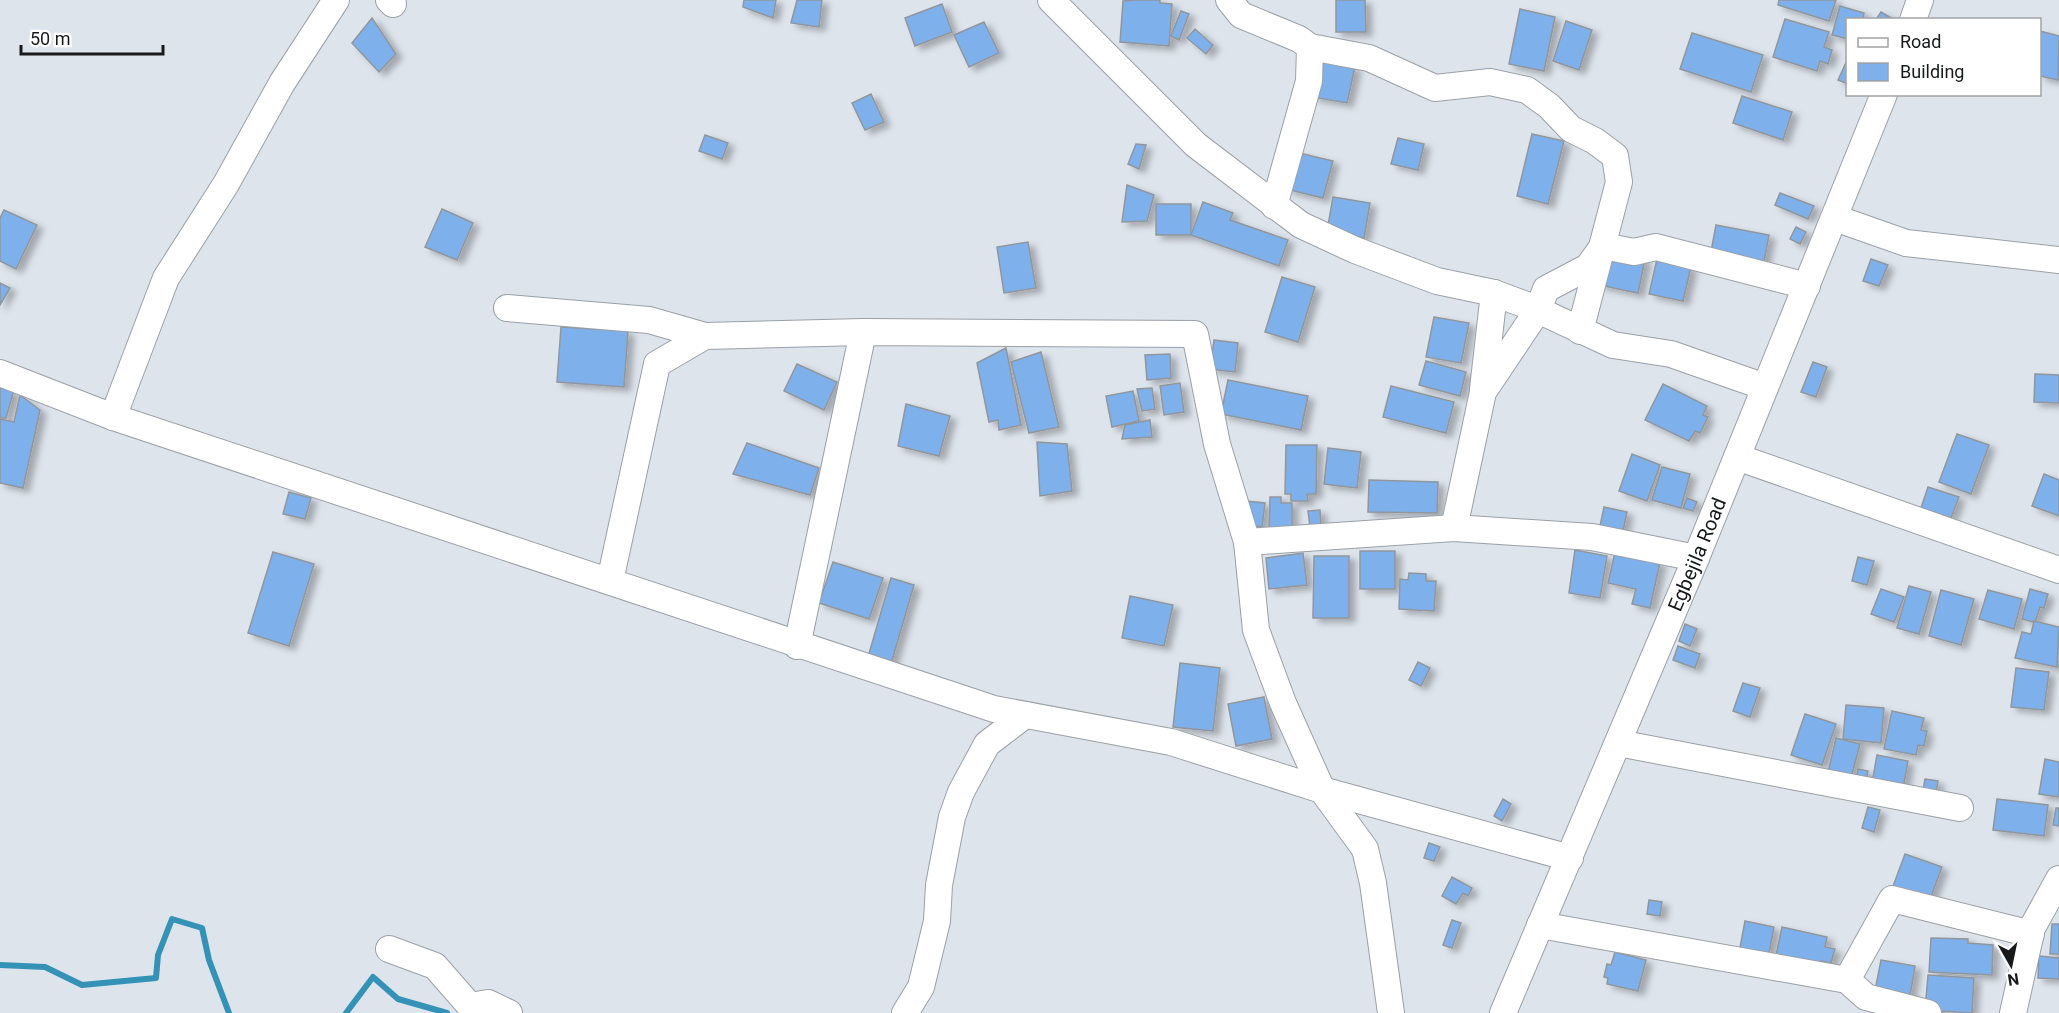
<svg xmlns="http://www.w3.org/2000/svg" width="2059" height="1013" font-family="Roboto,sans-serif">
<defs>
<filter id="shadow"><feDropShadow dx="6" dy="4" stdDeviation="3" flood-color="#0004"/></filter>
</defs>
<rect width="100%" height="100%" fill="#dee4ec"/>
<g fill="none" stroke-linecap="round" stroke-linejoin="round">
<g stroke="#3592b7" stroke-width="6">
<path d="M0 965 45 967 82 985 156 978 158 955 172 919 202 928 209 960 229 1013"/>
<path d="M346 1013 373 977 398 999 447 1013"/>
</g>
</g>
<g fill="#7eb1ec" stroke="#91969d" stroke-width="1.5" filter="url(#shadow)">
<path d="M744 0H776L773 18 743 7Z"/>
<path d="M797 0H822L819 27 791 23Z"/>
<path d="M1135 0H1160V3L1172 4 1169 46 1120 42 1123 1Z"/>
<path d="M1336 0H1365L1366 32H1336Z"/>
<path d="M1779 0H1836L1829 21 1778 5Z"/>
<path d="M942 4 952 32 915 46 905 18Z"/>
<path d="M1840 6 1864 13 1863 20H1848V39L1832 35Z"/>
<path d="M1520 9 1555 17 1544 71 1509 64Z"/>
<path d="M1181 11 1189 14 1179 40 1171 36Z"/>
<path d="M1881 12 1893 19V20L1877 18Z"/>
<path d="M372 18 396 54 379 72 352 43Z"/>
<path d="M1785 19 1829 32 1824 47 1832 50 1828 64 1820 61 1817 71 1773 57Z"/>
<path d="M1566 21 1592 30 1579 70 1553 61Z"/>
<path d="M984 22 999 53 969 67 954 35Z"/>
<path d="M1195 29 1213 45 1206 54 1187 38Z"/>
<path d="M2040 31 2059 36 2058 80 2040 76Z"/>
<path d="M1692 33 1763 55 1751 92 1680 69Z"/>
<path d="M1848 58V84L1838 80Z"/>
<path d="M1319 60 1355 67 1347 103 1312 97Z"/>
<path d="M871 94 884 122 865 130 852 103Z"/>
<path d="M1742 96 1792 112 1783 140 1733 123Z"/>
<path d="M1532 134 1564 141 1548 204 1517 196Z"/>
<path d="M705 135 728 143 722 159 699 151Z"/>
<path d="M1398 138 1424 144 1418 170 1391 164Z"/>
<path d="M1136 144 1146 145 1139 169 1128 164Z"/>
<path d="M1295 152 1333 161 1323 198 1286 189Z"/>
<path d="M1127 185 1154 195 1147 221 1122 222Z"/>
<path d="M1780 193 1814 206 1808 219 1775 205Z"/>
<path d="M1333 197 1370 203 1364 238 1327 231Z"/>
<path d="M1203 202 1233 213 1230 220 1288 240 1279 266 1191 235Z"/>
<rect x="1156" y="204" width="35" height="31"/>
<path d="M442 209 473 223 457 260 425 247Z"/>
<path d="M4 210 37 225 16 269 0 261V218Z"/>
<path d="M1716 225 1769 235 1763 267 1710 257Z"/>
<path d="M1796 227 1806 232 1800 244 1790 239Z"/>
<path d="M1028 242 1036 288 1004 293 997 247Z"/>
<path d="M1605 252 1645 259 1638 293 1599 285Z"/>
<path d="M1657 259 1691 267 1683 301 1649 294Z"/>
<path d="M1871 259 1888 265 1879 286 1863 281Z"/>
<path d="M1282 277 1315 287 1298 342 1265 332Z"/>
<path d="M0 283 10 288 0 305Z"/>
<path d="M1434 317 1469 323 1461 363 1426 357Z"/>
<path d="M561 327 628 331 624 387 557 382Z"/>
<path d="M1214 340 1238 343 1235 372 1210 369Z"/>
<path d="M1006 348 1021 425 999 430 998 420 989 422 977 363Z"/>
<path d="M1041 352 1059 427 1029 433 1011 362Z"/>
<path d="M1170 354 1171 378 1147 380 1145 355Z"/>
<path d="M1426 361 1466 372 1460 396 1419 385Z"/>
<path d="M1813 362 1827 367 1816 397 1801 392Z"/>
<path d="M797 364 837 382 824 410 784 391Z"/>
<path d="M2035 374 2059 375V403L2034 402Z"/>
<path d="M1228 380 1308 396 1301 430 1221 414Z"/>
<path d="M1180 383 1184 412 1164 415 1160 386Z"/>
<path d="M1663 384 1707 406 1703 415 1708 417 1700 433 1695 431 1689 441 1645 420Z"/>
<path d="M1391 386 1454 402 1446 433 1383 417Z"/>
<path d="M0 388 14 390 6 418H0Z"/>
<path d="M1152 388 1155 409 1142 411 1137 389Z"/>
<path d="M1133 391 1139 421 1112 427 1106 396Z"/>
<path d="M20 395 40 410 23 488 0 483V419L14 422Z"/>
<path d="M906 404 950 416 939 456 898 446Z"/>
<path d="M1150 420 1152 437 1122 439 1125 425Z"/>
<path d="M1957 434 1989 445 1971 494 1939 482Z"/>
<path d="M1037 442 1067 444 1072 491 1040 496Z"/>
<path d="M747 443 819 468 810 495 733 474Z"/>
<path d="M1286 445H1317L1316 494H1307L1308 501H1291V494H1285Z"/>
<path d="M1328 448 1361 452 1357 488 1324 484Z"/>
<path d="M1632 454 1660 465 1647 501 1619 491Z"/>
<path d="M1662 467 1690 474 1681 508 1652 500Z"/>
<path d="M2044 474 2059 480V516L2032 506Z"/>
<path d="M1369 480 1438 482 1437 513 1368 512Z"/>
<path d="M1928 487 1959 497 1951 518 1921 508Z"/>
<path d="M289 492 311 498 305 519 283 514Z"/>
<path d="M1270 497H1281V503H1292V529L1269 528Z"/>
<path d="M1687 498 1697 502 1693 511 1683 508Z"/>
<path d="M1246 501 1265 503 1262 527 1243 525Z"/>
<path d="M1604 507 1627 512 1622 536 1599 531Z"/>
<path d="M1320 510 1321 526 1310 527 1308 511Z"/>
<path d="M1575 550 1607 556 1600 598 1569 593Z"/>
<rect x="1360" y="551" width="35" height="38"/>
<path d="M273 552 314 564 289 646 248 633Z"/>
<path d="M1615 552 1660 562 1650 608 1632 604 1636 589 1608 583Z"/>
<path d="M1303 553 1307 585 1269 589 1266 558Z"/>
<path d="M1314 556H1349V618H1313Z"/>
<path d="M1858 557 1874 561 1867 585 1852 581Z"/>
<path d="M833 562 883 578 869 619 819 603Z"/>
<path d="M1409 573 1426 574V581H1436L1434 611 1399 609 1400 579 1408 580Z"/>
<path d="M891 578 914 585 891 664 868 657Z"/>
<path d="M1909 586 1931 592 1919 634 1897 628Z"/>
<path d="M1881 589 1904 597 1894 622 1871 614Z"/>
<path d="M2030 589 2048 594 2044 608 2040 607 2036 620 2033 622 2022 619Z"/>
<path d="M1941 590 1974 599 1961 645 1929 636Z"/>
<path d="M1988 590 2022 599 2014 629 1979 619Z"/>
<path d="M1130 596 1173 605 1164 646 1122 638Z"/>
<path d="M2034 621 2059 627 2057 667 2015 658 2022 632 2031 634Z"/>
<path d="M1685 624 1697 629 1690 646 1679 641Z"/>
<path d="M1678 646 1700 654 1695 668 1673 660Z"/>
<path d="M1418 662 1430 668 1421 686 1409 680Z"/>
<path d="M1180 663 1220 668 1213 731 1173 727Z"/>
<path d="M2016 668 2049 672 2044 710 2011 707Z"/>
<path d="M1743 683 1760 688 1750 717 1733 711Z"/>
<path d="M1264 697 1272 739 1236 746 1228 704Z"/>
<path d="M1846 705 1884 708 1881 743 1843 739Z"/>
<path d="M1892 711 1924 718 1921 730 1927 731 1924 746 1918 745 1916 755 1884 749Z"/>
<path d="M1805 714 1836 724 1822 765 1791 755Z"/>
<path d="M1836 738 1860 744 1850 782 1827 777Z"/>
<path d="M1877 755 1908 761 1903 789 1872 783Z"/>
<path d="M2045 759 2059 762V797L2039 794Z"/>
<path d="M1858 769 1868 771 1865 786 1855 784Z"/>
<path d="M1925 779 1938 781 1935 799 1922 796Z"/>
<path d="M1503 799 1511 804 1502 821 1494 816Z"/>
<path d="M1997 799 2048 805 2044 836 1993 830Z"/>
<path d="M1868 807 1880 810 1874 832 1862 828Z"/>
<path d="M2056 808H2059V826L2053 825Z"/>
<path d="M1429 843 1440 847 1434 861 1424 858Z"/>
<path d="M1905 854 1942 867 1929 902 1892 889Z"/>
<path d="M1452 877 1472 888 1468 896 1463 893 1456 904 1442 896Z"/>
<path d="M1649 900 1662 902 1660 916 1647 914Z"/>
<path d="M1452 920 1461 923 1452 948 1443 945Z"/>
<path d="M1745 921 1774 927 1768 959 1739 953Z"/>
<path d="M2052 924H2059V954H2050Z"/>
<path d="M1782 927 1827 937 1825 947 1835 949 1831 963 1821 961 1819 970 1775 960Z"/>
<path d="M1931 938 1968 939V943L1993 945 1992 975 1929 972Z"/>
<path d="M1615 952 1646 960 1638 991 1607 984 1608 978 1604 977 1607 964 1611 965Z"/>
<path d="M2039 956 2059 958V979L2038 978Z"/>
<path d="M1881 960 1915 966 1909 1002 1874 996Z"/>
<path d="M1928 975 1974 978 1972 1013 1925 1010Z"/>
</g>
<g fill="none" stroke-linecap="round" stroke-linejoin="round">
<defs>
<g id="minor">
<path d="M389 0 393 4"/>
<path d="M1051 0 1196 145 1301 225 1355 250 1437 281 1494 293 1529 306 1613 345 1671 354 1765 387"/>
<path d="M1229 0 1241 15 1299 39 1310 47 1309 81 1274 206"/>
<path d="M1913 20 1920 0"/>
<path d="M1310 47 1369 58 1435 88 1490 82 1527 90 1549 106 1571 129 1595 141 1615 156 1619 182 1580 331"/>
<path d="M1835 218 1906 243 2059 260"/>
<path d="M507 308 649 320 705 336"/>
<path d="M0 373 113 417 994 709 1171 742 1322 790 1570 858"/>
<path d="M1483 389 1494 293"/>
<path d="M113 417 166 278 226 184 282 83 336 0"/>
<path d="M1737 457 2059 570"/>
<path d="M1454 528 1483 392 1538 310 1546 289 1588 267 1603 246 1634 252 1656 247 1807 286"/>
<path d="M1247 542 1454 528 1592 537 1696 558"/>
<path d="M610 581 657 364 705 336 863 332"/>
<path d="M797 646 863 332 1195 334 1217 444 1247 542 1256 630 1283 703 1322 790 1365 849 1373 883 1391 1013"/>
<path d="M1618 743 1960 808"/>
<path d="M1540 925 1847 980 1866 997 1928 1013"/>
<path d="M389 949 435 966 470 1006 488 1003 509 1013"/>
<path d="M1847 980 1892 899 2031 934"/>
<path d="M905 1013 921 987 937 921 939 885 952 817 961 792 987 744 1025 715"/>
<path id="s1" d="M1503 1013 1696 558 1884 94"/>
<path d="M2013 1013 2032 928 2059 879"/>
</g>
</defs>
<use href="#minor" stroke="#9ba0a7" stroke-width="28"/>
<use href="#minor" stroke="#fff" stroke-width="26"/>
</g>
<g text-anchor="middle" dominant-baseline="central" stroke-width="4.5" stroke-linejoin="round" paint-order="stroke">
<g font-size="20" fill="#17191b" stroke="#fff">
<text stroke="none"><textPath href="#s1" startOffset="498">Egbejila Road</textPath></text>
</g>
</g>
<rect x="1846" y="18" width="195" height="78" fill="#ffffff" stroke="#a2a3a4" stroke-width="1.5"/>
<rect x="1858" y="38" width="30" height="9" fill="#ffffff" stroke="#a2a3a4" stroke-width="1.5"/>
<text x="1900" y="48" font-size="18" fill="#17191b">Road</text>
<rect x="1858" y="63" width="30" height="18" fill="#7eb1ec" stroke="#a2a3a4" stroke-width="1.5"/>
<text x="1900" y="78" font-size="18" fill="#17191b">Building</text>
<g transform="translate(2011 965) rotate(171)" stroke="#ffffff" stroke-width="4.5" paint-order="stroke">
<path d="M0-4.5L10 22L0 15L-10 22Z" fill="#17191b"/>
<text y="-9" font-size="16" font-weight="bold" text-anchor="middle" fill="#17191b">N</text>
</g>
<path d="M21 45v9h142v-9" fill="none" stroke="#17191b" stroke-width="3"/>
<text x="30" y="45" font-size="18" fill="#17191b" stroke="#ffffff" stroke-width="4.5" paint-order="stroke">50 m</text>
</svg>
